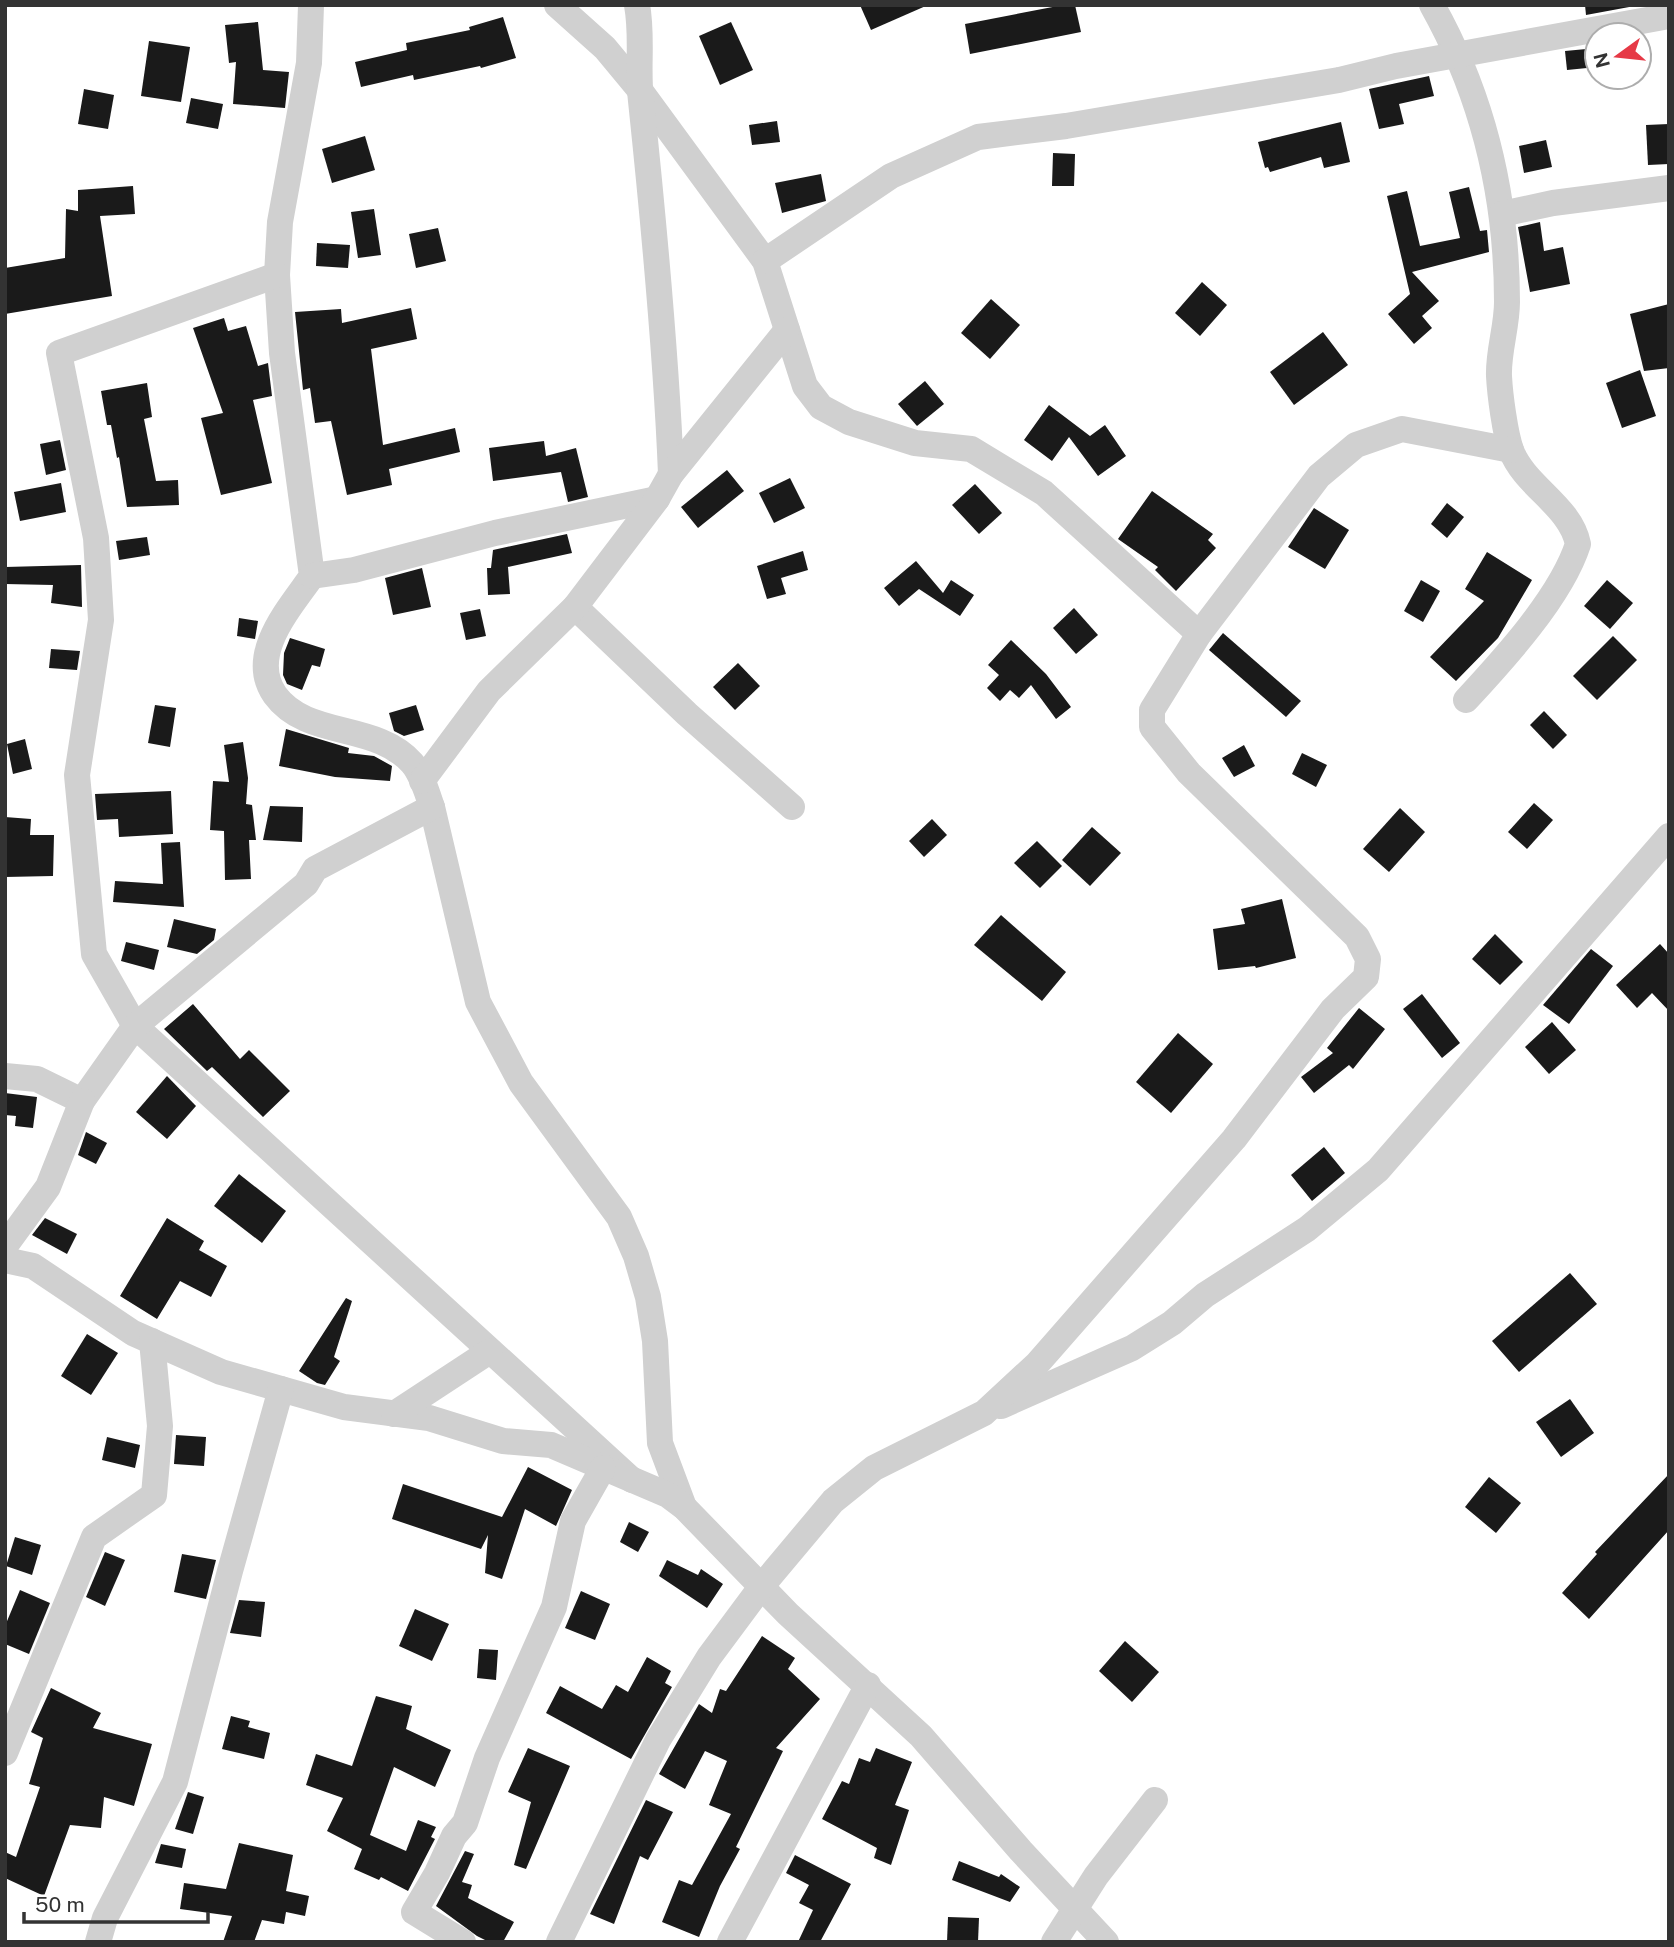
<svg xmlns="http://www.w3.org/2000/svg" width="1674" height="1947" font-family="'Public Sans',sans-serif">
<rect width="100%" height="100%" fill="#fff"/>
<g fill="#1a1a1a">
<path d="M860 5H928L871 30Z"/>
<path d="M1063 5H1075L1081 32 970 54 965 24Z"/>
<path d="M1585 5H1640L1586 15Z"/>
<path d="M503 17 516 58 481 68 480 66 414 80 413 75 361 87 355 62 407 50 406 43 470 30 469 27Z"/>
<path d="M258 22 263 70 289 72 285 108 233 104 236 62 229 63 225 25Z"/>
<path d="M731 22 753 70 720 85 699 36Z"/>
<path d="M149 41 190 47 181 102 141 96Z"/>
<path d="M1597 48V67L1567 70 1565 51Z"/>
<path d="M1429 76 1434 96 1399 104 1404 124 1379 129 1369 89Z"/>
<path d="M84 89 114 95 108 129 78 124Z"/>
<path d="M191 98 223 104 218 129 186 123Z"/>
<path d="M777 121 780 142 752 145 749 125Z"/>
<path d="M1341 122 1350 162 1324 168 1321 157 1270 172 1268 167 1265 168 1258 142Z"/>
<path d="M1669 124V164L1648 165 1646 125Z"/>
<path d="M365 136 375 170 332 183 322 149Z"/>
<path d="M1546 140 1552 167 1524 173 1519 146Z"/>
<path d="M1053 153 1075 154 1074 186H1052Z"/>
<path d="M821 174 826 201 782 213 775 183Z"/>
<path d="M133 186 135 214 100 216 112 296 5 314V268L65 258 66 209 78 211V190Z"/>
<path d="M1469 187 1480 231 1487 230 1489 252 1412 272 1439 301 1422 316 1432 328 1414 344 1388 314 1410 294 1387 196 1407 191 1420 246 1460 238 1449 192Z"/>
<path d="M374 209 381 255 358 258 351 212Z"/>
<path d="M1540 222 1544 251 1563 247 1570 284 1530 292 1518 227Z"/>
<path d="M438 228 446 261 416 268 409 234Z"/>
<path d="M317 243 350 245 348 268 316 266Z"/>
<path d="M1202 282 1227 305 1200 336 1175 313Z"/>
<path d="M991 299 1020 325 990 359 961 333Z"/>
<path d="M1669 304V368L1644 371 1630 314Z"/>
<path d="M411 308 417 339 371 349 383 445 455 428 460 452 389 469 392 485 347 495 331 421 315 423 310 388 303 390 295 312 341 309 342 323Z"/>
<path d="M224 318 228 331 246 326 258 366 268 363 272 396 253 400 272 483 221 495 201 418 223 413 193 328Z"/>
<path d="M1323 332 1348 365 1294 405 1270 372Z"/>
<path d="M1640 370 1656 416 1622 428 1606 383Z"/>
<path d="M925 381 944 404 917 426 898 404Z"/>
<path d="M147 383 152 417 144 419 156 481 178 480 179 505 127 507 119 457 117 458 111 425H107L101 391Z"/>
<path d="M1049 405 1090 436 1105 425 1126 456 1098 476 1069 437 1052 461 1024 440Z"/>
<path d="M60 440 66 470 46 475 40 444Z"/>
<path d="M544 441 546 456 576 448 588 497 568 502 561 472 493 481 489 448Z"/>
<path d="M727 470 744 491 698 528 681 507Z"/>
<path d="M790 478 805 508 774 523 759 493Z"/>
<path d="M61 483 66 512 20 521 14 492Z"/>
<path d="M975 484 1002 513 979 534 952 505Z"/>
<path d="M1152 491 1213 534 1208 540 1216 548 1176 591 1155 570 1158 567 1118 539Z"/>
<path d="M1447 503 1464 517 1447 538 1431 524Z"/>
<path d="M1314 508 1349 530 1325 569 1288 547Z"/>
<path d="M567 534 572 553 503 568 508 567 510 594 488 595 487 568H491L493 550Z"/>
<path d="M147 537 150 555 119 560 116 541Z"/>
<path d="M803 551 808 570 781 578 786 594 767 599 757 566Z"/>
<path d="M1487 552 1532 580 1498 638 1456 681 1430 657 1484 601 1465 589Z"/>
<path d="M916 561 943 593 951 580 974 595 960 616 919 589 899 606 884 588Z"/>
<path d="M81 565 82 607 51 603 53 585 5 584V567Z"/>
<path d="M422 568 431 607 393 615 385 578Z"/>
<path d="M1421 580 1440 591 1423 622 1404 611Z"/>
<path d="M1607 580 1633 603 1610 629 1584 606Z"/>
<path d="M1074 608 1098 635 1076 654 1053 628Z"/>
<path d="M480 609 486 636 466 640 460 613Z"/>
<path d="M239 618 258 621 255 639 237 636Z"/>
<path d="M1223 633 1301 701 1286 717 1209 650Z"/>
<path d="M1613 636 1637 660 1597 700 1573 676Z"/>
<path d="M290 638 325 649 320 667 312 665 302 690 287 684 283 675 284 653Z"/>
<path d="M1011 640 1046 674 1071 707 1056 719 1031 685 1019 698 1010 690 1000 701 987 688 999 675 988 665Z"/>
<path d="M51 649 80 651 77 670 49 668Z"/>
<path d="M738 663 760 686 735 710 713 687Z"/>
<path d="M155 705 176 708 170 747 148 743Z"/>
<path d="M416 705 424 730 404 736 394 731 389 713Z"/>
<path d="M1544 711 1567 735 1553 749 1530 725Z"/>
<path d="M286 729 349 748 348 753 374 756 392 766 390 781 335 777 279 766Z"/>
<path d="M25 739 32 769 13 774 7 744Z"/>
<path d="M243 742 248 778 246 804 252 805 256 840H249L251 879 225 880 224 831 210 830 213 781 229 782 224 745Z"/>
<path d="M1244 745 1255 766 1234 777 1222 758Z"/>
<path d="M1302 753 1327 765 1316 787 1292 774Z"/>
<path d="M171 791 173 834 119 837 118 819 97 820 95 794Z"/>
<path d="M1534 803 1553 820 1527 849 1508 832Z"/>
<path d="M270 806 303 807 302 842 263 840Z"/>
<path d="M1400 808 1425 832 1389 872 1363 849Z"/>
<path d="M5 817 31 819 30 835H54L53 876 5 877Z"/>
<path d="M932 819 947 835 924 857 909 841Z"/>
<path d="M1092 827 1121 853 1090 886 1062 860Z"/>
<path d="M1037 841 1062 866 1040 888 1014 863Z"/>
<path d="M180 842 184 907 113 902 115 881 163 884 161 843Z"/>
<path d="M1282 899 1296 958 1256 968 1255 966 1218 970 1213 929 1245 924 1241 909Z"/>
<path d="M1001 915 1066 972 1042 1001 974 945Z"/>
<path d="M174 919 216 929 214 940 197 954 167 947Z"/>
<path d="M1495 934 1523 962 1500 985 1472 959Z"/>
<path d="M126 942 159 950 154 970 121 961Z"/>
<path d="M1660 944 1669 954V1011L1652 993 1637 1008 1616 985Z"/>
<path d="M1591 949 1613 966 1569 1024 1543 1005Z"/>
<path d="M1422 994 1460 1043 1442 1058 1403 1009Z"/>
<path d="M193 1004 240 1059 249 1050 290 1091 263 1117 212 1067 207 1071 164 1029Z"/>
<path d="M1359 1008 1385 1029 1353 1069 1349 1065 1314 1093 1301 1077 1333 1053 1327 1048Z"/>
<path d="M1552 1022 1576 1050 1549 1074 1525 1047Z"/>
<path d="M1178 1033 1213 1064 1171 1113 1136 1082Z"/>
<path d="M167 1076 196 1106 167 1139 136 1112Z"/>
<path d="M5 1093 37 1097 33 1128 15 1126 16 1116 5 1115Z"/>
<path d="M86 1132 107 1143 96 1164 78 1155Z"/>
<path d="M1324 1147 1345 1173 1312 1201 1291 1175Z"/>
<path d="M239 1174 286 1211 262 1243 214 1206Z"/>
<path d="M45 1218 77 1234 67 1254 32 1235Z"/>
<path d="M167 1218 204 1241 199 1250 227 1266 211 1297 180 1281 157 1319 120 1296Z"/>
<path d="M1570 1273 1597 1304 1519 1372 1492 1341Z"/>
<path d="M346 1298 352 1301 334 1357 340 1361 325 1385 317 1383 299 1371Z"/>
<path d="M87 1334 118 1353 91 1395 61 1376Z"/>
<path d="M1570 1399 1594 1433 1561 1457 1536 1422Z"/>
<path d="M176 1435 206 1437 204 1466 174 1464Z"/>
<path d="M107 1437 140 1445 135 1468 102 1460Z"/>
<path d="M528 1467 572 1490 556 1526 525 1509 502 1579 485 1573 488 1535 481 1549 392 1519 403 1484 502 1517Z"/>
<path d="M1669 1474V1530L1589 1619 1562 1593 1597 1554 1595 1552Z"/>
<path d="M1489 1477 1521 1503 1496 1533 1465 1507Z"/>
<path d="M629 1522 649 1532 638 1552 620 1542Z"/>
<path d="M15 1537 41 1545 32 1575 6 1566Z"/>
<path d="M105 1552 125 1560 105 1606 86 1597Z"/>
<path d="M182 1554 216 1560 206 1599 174 1592Z"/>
<path d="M667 1560 698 1575 701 1569 723 1584 707 1608 659 1576Z"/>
<path d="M20 1590 50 1603 29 1654 5 1644V1626Z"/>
<path d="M581 1591 610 1604 595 1640 565 1628Z"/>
<path d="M239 1600 265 1602 261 1637 230 1633Z"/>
<path d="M415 1609 449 1624 432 1661 399 1646Z"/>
<path d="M762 1636 795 1658 788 1669 820 1699 776 1748 783 1751 736 1847 740 1849 720 1886 699 1937 662 1922 679 1880 692 1885 731 1814 709 1805 727 1761 705 1751 685 1789 659 1774 699 1704 712 1713 720 1689 726 1691Z"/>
<path d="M1125 1641 1159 1672 1132 1702 1099 1671Z"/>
<path d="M479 1649 498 1650 496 1680 477 1678Z"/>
<path d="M647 1657 671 1671 665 1683 672 1687 631 1759 546 1713 560 1686 602 1709 616 1685 628 1692Z"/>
<path d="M51 1688 101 1713 93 1728 152 1744 134 1806 104 1797 101 1828 70 1825 44 1896 5 1878V1852L16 1857 40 1787 29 1784 43 1738 31 1732Z"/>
<path d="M376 1696 412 1706 406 1729 451 1750 435 1787 394 1767 370 1835 406 1851 418 1820 436 1827 431 1837 435 1839 408 1891 381 1877 379 1880 354 1869 362 1849 327 1831 343 1798 306 1785 316 1754 352 1766Z"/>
<path d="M231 1716 250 1721 248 1727 270 1733 264 1759 222 1749Z"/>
<path d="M528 1748 570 1766 526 1869 514 1865 531 1802 508 1792Z"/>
<path d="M876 1748 912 1762 895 1805 909 1810 891 1865 874 1858 877 1848 822 1819 842 1781 849 1784 859 1758 870 1762Z"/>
<path d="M188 1792 204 1797 193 1834 175 1829Z"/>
<path d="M646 1800 673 1812 648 1860 640 1856 614 1924 590 1914Z"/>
<path d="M239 1843 293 1855 286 1891 309 1896 305 1916 286 1912 284 1924 262 1920 254 1942H223L232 1916 180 1909 184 1883 226 1889Z"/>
<path d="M161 1844 186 1849 182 1868 155 1863Z"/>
<path d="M465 1851 474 1854 462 1882 472 1885 468 1898 514 1922 503 1942H489L477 1936 436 1906Z"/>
<path d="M795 1855 851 1884 820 1942H798L813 1910 799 1903 809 1885 786 1873Z"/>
<path d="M959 1861 999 1877 1001 1874 1020 1887 1010 1902 952 1880Z"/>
<path d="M948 1917 979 1918 978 1942H947Z"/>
</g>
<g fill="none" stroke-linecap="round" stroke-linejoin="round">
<g stroke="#d0d0d0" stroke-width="26">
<path d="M311 5 309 63 280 222 277 275 282 353 312 576C289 609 247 655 275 695 307 739 376 722 412 763 422 774 427 793 432 807L478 1002 521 1083 619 1217 636 1256 648 1297 655 1341 660 1443 684 1507"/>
<path d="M557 5 605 48 639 89 765 261 805 386 821 407 849 422 915 443 971 449 1044 493 1199 634"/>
<path d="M637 5C643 37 637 69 641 101 654 225 666 350 671 474"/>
<path d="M1432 5C1483 96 1507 197 1507 302 1507 327 1498 352 1499 376 1500 395 1505 433 1511 450 1525 487 1570 505 1578 544 1561 597 1503 660 1466 700"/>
<path d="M1502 214 1553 203 1669 188"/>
<path d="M765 261 891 176 978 137 1066 126 1339 80 1396 66 1669 16"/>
<path d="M277 275 59 353 96 538 101 620 77 775 94 954 135 1026 632 1480"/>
<path d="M312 576 354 570 495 533 657 499"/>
<path d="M575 607 687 714 792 807"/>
<path d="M422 781 489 691 575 607 657 499 671 474 787 330"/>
<path d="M5 1076 37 1079 82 1101 135 1026 306 884 315 869 432 807"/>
<path d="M5 1246 48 1187 82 1101"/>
<path d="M5 1260 33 1266 133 1333 221 1372 344 1407 429 1418 503 1441 551 1445 668 1495 684 1507 788 1614 921 1736 1021 1851 1106 1942"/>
<path d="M1001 1406 1132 1348 1172 1323 1205 1295 1307 1229 1378 1170 1669 836"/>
<path d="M394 1414 490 1351"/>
<path d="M5 1753 94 1537 154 1495 160 1426 152 1341"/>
<path d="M98 1942 105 1918 175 1782 230 1571 281 1389"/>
<path d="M463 1942 414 1912 437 1873 454 1836 465 1823 487 1758 554 1607 573 1521 603 1468"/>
<path d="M559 1942 658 1740 709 1657 761 1587 833 1501 874 1468 984 1413 1037 1364 1234 1139 1333 1009 1366 977 1368 959 1357 937 1189 773 1152 727V710L1199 634 1319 476 1356 445 1402 429 1511 450"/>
<path d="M730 1942 868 1685"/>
<path d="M1054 1942 1096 1876 1155 1800"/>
</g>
</g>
<rect width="1674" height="1947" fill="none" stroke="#333333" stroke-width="14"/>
<g transform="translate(1618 56) rotate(255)"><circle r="33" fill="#ffffff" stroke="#adadad" stroke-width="2"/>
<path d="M0-5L12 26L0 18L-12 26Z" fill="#e63946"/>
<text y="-10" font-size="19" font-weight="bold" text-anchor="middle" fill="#333333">N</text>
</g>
<path d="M24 1912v10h184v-10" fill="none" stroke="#333333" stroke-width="3.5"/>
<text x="35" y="1912" font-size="21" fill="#333333" stroke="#ffffff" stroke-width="5" paint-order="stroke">50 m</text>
</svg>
